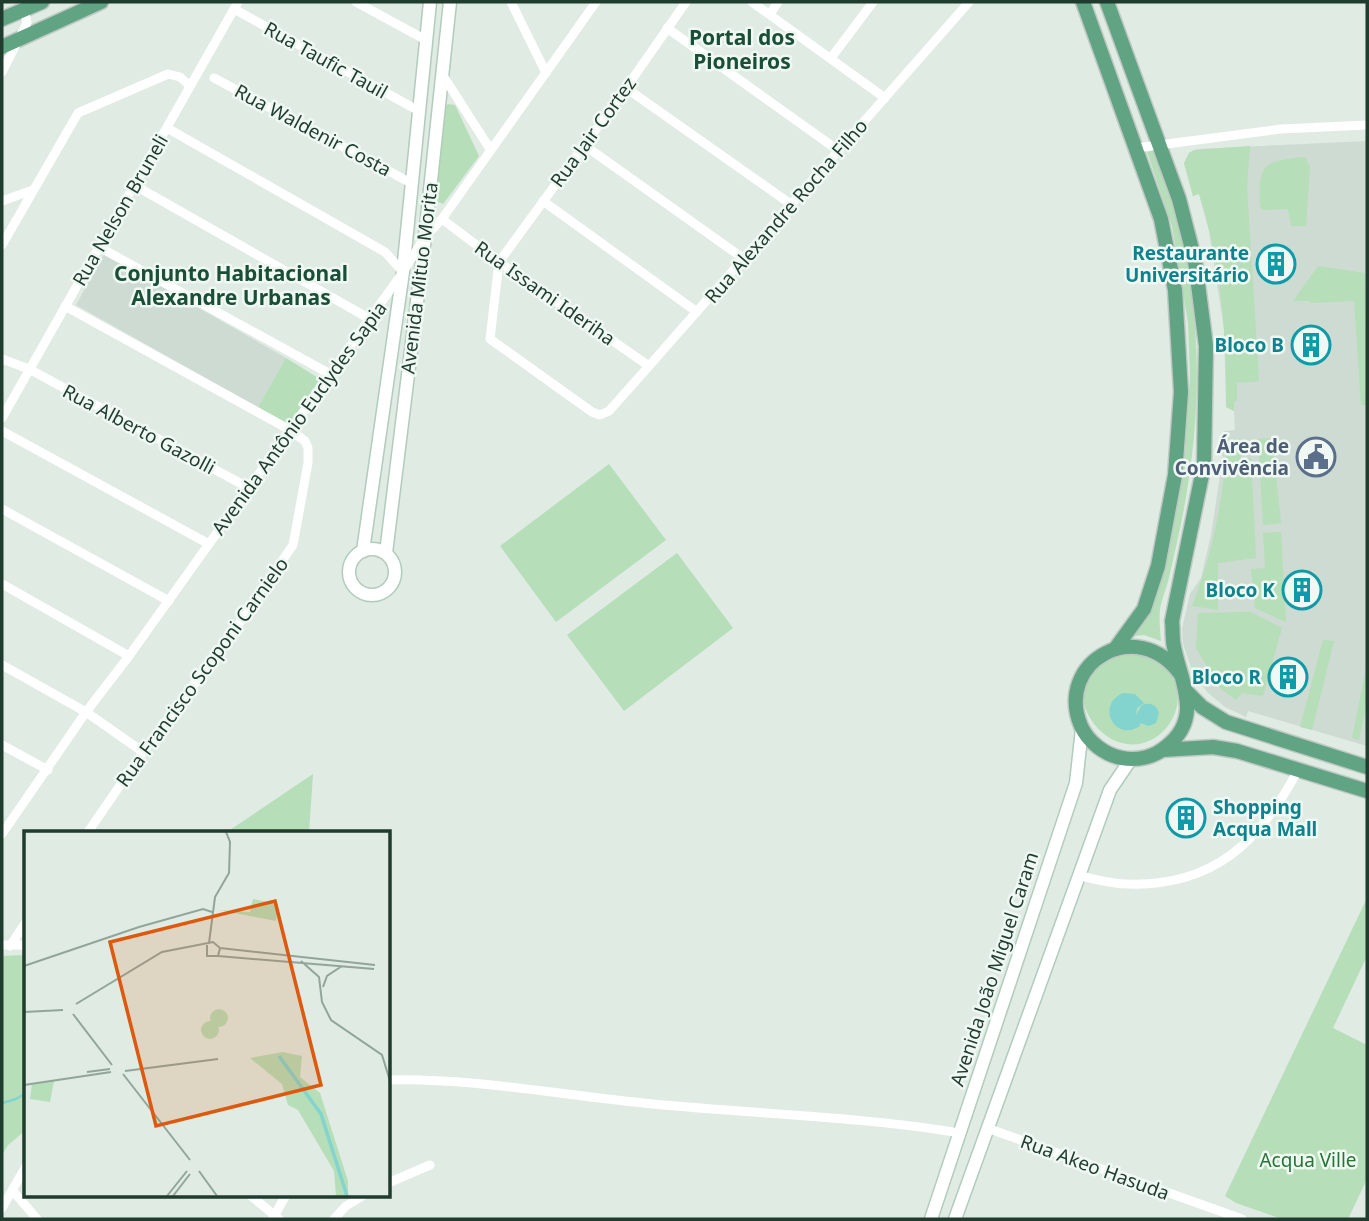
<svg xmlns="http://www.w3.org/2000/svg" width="1369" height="1221" font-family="'Noto Sans',sans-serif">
<rect width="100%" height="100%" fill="#dfebe3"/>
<g fill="#cddbd2">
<path d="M1367 141V746L1248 711 1246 717 1225 707 1207 692 1192 670 1183 644 1182 629 1190 594 1201 578 1211 535 1223 456 1219 454 1221 434 1225 431 1235 430 1234 411 1226 407 1224 329 1209 231 1199 194 1193 196 1184 163 1189 153 1198 149Z"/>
<path d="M104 254 286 358 258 407 76 305Z"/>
</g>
<g fill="#b6deb8">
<path d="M448 104 455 105 479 156 443 204 434 200 444 108Z"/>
<path d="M1250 146 1247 186 1259 381 1237 383V400L1234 402V411L1226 407C1227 336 1221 262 1199 194L1193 196 1184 163 1189 153 1194 150Z"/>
<path d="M1153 150 1156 152C1197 259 1206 371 1188 484 1184 513 1177 543 1170 573 1168 585 1162 597 1160 609 1159 619 1160 631 1161 641L1144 635 1134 636 1161 577 1176 513 1185 454 1190 377 1188 323 1172 226 1147 152Z"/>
<path d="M1305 157 1310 167 1306 226H1291L1288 209 1262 210 1260 206C1258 163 1264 161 1305 157Z"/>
<path d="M1318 266 1365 273 1367 405H1361L1354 301 1311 303 1310 301H1293Z"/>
<path d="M286 358 320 379 290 425 258 407Z"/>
<path d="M1272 438 1281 523 1263 525 1258 439Z"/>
<path d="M1239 439 1241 459 1251 458 1256 558 1218 563V610L1192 606C1213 554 1224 495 1227 440Z"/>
<path d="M609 464 666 540 556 622 500 546Z"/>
<path d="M1281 532 1286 622 1255 608 1251 569 1265 568 1263 533Z"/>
<path d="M677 553 733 628 624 711 567 635Z"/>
<path d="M1251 612 1282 628 1263 696 1242 693 1236 700 1220 688 1196 648 1198 613Z"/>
<path d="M1323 640 1334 641 1312 730 1300 727Z"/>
<path d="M1121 651C1132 653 1149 654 1157 660 1209 697 1153 772 1104 734 1095 727 1086 714 1084 703 1081 676 1102 663 1121 651Z"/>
<path d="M1367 663V703L1359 740 1352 738Z"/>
<path d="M313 774 309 832H227Z"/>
<path d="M1367 898V956L1333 1028 1367 1045V1179L1348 1219H1282L1236 1203 1225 1196Z"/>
<path d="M26 955V1130L8 1145 2 1155V956Z"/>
</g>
<path fill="#83d4cf" d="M1123 693 1135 694 1144 703 1137 708 1136 715 1142 705C1150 702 1157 705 1159 713L1156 723 1149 726 1140 723V726C1115 743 1095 705 1123 693Z"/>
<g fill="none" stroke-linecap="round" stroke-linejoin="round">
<path stroke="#83d4cf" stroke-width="2.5" d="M2 1103 16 1099 26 1093"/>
<defs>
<g id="secondary">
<circle cx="372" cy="572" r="23"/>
<path d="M363 551 403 272 430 2"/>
<path d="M386 553 425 237 450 2"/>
<path d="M931 1219 1076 783 1082 729"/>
<path d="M955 1219 1110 790 1131 759"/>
</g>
<g id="primary">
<path d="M1083 2 1161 219 1175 290 1181 392 1175 475 1158 566 1144 609 1115 649"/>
<path d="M1107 2 1179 199 1195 261 1206 346 1204 465 1172 621C1173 629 1172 639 1174 647 1181 683 1203 717 1167 746 1155 757 1138 761 1122 758 1105 755 1088 742 1081 726 1054 662 1138 614 1181 675"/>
<path d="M2 19 42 2"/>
<path d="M2 47 101 2"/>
<path d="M1187 692 1202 707 1226 722 1367 767"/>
<path d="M1162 750 1213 747 1237 751 1367 791"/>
</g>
</defs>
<use href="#secondary" stroke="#b1ccbc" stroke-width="15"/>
<use href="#primary" stroke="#c0c8c4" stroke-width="17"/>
<g stroke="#fff" stroke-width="9">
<path d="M356 2 426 40"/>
<path d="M511 2 546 73"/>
<path d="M686 2 626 88 499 262 490 339 592 412 600 415 609 411 649 366 969 2"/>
<path d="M752 2 885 98"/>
<path d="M234 9 419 111"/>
<path d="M770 14 778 2"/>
<path d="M667 28 839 151"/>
<path d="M831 58 873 2"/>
<path d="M2 72 27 23 24 10"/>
<path d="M442 74 490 149"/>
<path d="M214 78 411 183"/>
<path d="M626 88 792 205"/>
<path d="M167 128 385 252 403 272"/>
<path d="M584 145 744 259"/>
<path d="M1136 148 1281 129 1367 125"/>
<path d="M134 185 370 319"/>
<path d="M2 201 33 190"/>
<path d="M543 201 697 312"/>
<path d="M442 219 499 262 649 366"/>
<path d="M2 245 78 113 168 74 180 77 190 86"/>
<path d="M99 247 330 374"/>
<path d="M65 306 290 430 305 441 308 448V463L293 545 229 638 143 752 88 832"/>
<path d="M2 359 29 369 249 488"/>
<path d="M2 418 238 2"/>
<path d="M2 431 209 544"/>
<path d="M2 509 169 601"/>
<path d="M2 584 129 656"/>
<path d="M2 665 86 712 143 752"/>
<path d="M2 745 48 770"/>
<path d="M2 834 86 712 129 656 403 272 425 237 442 219 596 2"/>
<path d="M1080 876C1095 879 1111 884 1127 884 1213 887 1260 842 1298 770"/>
<path d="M2 945H26"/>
<path d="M10 946 26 922"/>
<path d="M388 1080C477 1078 565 1096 653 1104 755 1114 858 1116 960 1133"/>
<path d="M987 1128 1242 1219"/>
<path d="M388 1183 430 1165"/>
<path d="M13 1191 37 1219"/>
<path d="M250 1195 279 1219"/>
<path d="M2 1208 26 1166"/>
<path d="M273 1218 286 1195"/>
<path d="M334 1219 346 1206 364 1195"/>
</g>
<use href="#secondary" stroke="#fff" stroke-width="12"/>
<use href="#primary" stroke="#60a484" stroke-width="14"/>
</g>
<defs>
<symbol id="building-ring" viewBox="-11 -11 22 22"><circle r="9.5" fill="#eff8f2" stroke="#0f9aa8" stroke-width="1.5"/><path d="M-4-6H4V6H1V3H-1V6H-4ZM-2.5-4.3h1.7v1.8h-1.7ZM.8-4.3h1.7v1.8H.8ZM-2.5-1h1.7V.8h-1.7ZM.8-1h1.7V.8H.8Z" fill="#0f9aa8"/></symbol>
<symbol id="civic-ring" viewBox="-11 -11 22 22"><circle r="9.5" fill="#eff8f2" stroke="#5c6f8a" stroke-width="1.5"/><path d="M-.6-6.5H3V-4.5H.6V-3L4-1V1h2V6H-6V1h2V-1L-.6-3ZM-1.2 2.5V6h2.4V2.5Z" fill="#5c6f8a"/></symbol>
</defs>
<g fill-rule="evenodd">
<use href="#building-ring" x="1254" y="242" width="44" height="44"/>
<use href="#building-ring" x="1289" y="323" width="44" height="44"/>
<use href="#civic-ring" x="1294" y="435" width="44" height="44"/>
<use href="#building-ring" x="1280" y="568" width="44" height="44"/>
<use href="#building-ring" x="1266" y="655" width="44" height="44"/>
<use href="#building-ring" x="1164" y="796" width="44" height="44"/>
</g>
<g text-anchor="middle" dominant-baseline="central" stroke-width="5" stroke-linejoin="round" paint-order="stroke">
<g font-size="19" fill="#1f3c2e" stroke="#eff8f2">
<text transform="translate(326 60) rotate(29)">Rua Taufic Tauil</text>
<text transform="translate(313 130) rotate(28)">Rua Waldenir Costa</text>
<text transform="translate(593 132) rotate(-54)">Rua Jair Cortez</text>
<text transform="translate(120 210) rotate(-60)">Rua Nelson Bruneli</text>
<text transform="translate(786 211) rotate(-49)">Rua Alexandre Rocha Filho</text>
<text transform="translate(419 278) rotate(-83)">Avenida Mituo Morita</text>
<text transform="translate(545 293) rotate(35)">Rua Issami Ideriha</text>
<text transform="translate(299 418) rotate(-54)">Avenida Antônio Euclydes Sapia</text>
<text transform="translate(139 429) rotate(28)">Rua Alberto Gazolli</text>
<text transform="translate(202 672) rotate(-54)">Rua Francisco Scoponi Carnielo</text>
<text transform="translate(994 969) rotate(-72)">Avenida João Miguel Caram</text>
<text transform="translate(1095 1167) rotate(20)">Rua Akeo Hasuda</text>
</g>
<g font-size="19" font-weight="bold" fill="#0d838f" stroke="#eff8f2" text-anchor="end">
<text x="1249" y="253">Restaurante<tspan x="1249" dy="22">Universitário</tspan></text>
<text x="1284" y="345">Bloco B</text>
<text x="1275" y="590">Bloco K</text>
<text x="1261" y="677">Bloco R</text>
<text x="1213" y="807" text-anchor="start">Shopping<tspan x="1213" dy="22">Acqua Mall</tspan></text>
</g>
<g font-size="19" font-weight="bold" fill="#4e5e75" stroke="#eff8f2" text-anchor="end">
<text x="1289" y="446">Área de<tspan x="1289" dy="22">Convivência</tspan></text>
</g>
<g font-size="19" fill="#277534" stroke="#eff8f2">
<text x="1308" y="1160">Acqua Ville</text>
</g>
<g font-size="21" font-weight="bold" fill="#1a4f37" stroke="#eff8f2">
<text x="742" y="37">Portal dos<tspan x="742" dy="24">Pioneiros</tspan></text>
<text x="231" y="273">Conjunto Habitacional<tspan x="231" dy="24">Alexandre Urbanas</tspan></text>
</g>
</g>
<g transform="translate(24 831)">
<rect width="366" height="366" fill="#dfebe3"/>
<path d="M229 68 254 73 252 90 195 79 226 81ZM186 187a9 9 0 1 1 18 0a9 9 0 1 1-18 0ZM177 199a9 9 0 1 1 18 0a9 9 0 1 1-18 0ZM259 221 278 225 276 246 296 262 324 350V365H312L310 340 274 279 264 274 258 253 226 227ZM30 250 26 271 6 268 8 253Z" fill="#b6deb8"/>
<path fill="none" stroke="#83d4cf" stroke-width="3.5" d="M255 225 297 283 323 365"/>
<path fill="none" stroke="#92a59b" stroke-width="2" d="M185 112 191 66 205 42 206 11 202 1M196 117 351 134M194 125 350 138M277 130 295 146 298 171 307 189 358 224 366 250M0 135 115 96 179 78 188 81M299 156 303 145 318 135M52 173 138 121 189 111 196 117 194 125H183V114M0 181 39 179M49 183 88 234M101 240 194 228M63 241 86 238M99 243 166 329M0 254 87 241M175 340 193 365M143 365 163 340M149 365 166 343"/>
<path fill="#de580e" fill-opacity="0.15" stroke="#de580e" stroke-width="3.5" d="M251 70 297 254 132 295 86 111Z"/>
<rect width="366" height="366" fill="none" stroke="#1f3c2e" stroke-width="3.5"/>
</g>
<rect width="1369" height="1221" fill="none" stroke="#1f3c2e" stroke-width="7"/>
</svg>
